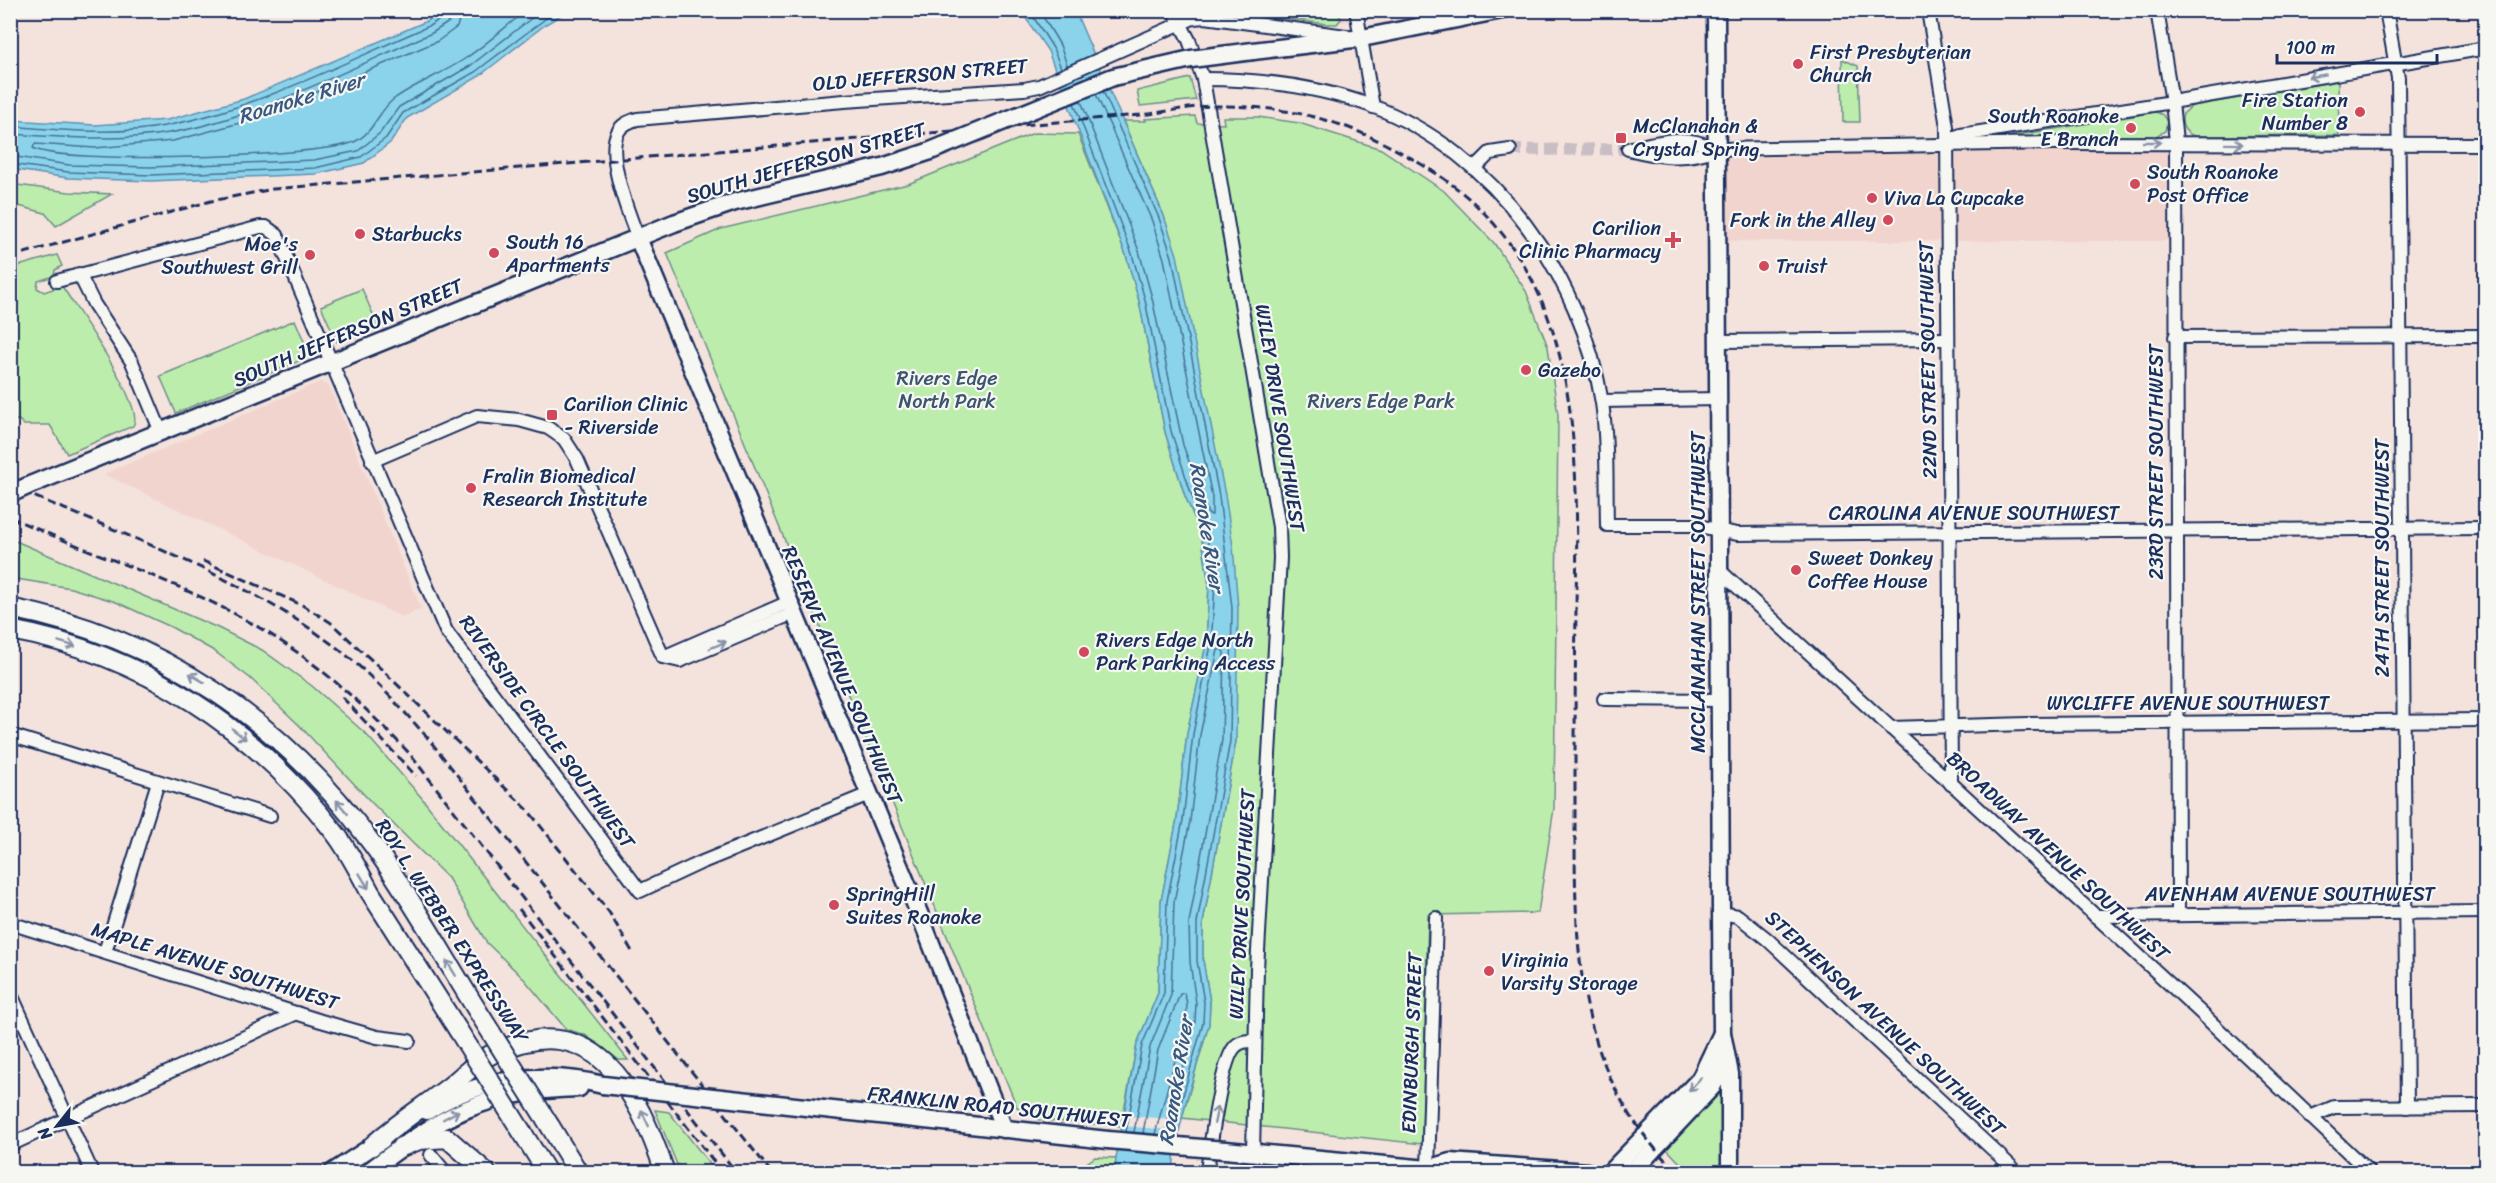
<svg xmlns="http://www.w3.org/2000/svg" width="2496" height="1183" font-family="Sriracha,sans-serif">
<rect width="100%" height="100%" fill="#f4e2dd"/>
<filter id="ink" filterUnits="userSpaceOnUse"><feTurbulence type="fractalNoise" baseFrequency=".0167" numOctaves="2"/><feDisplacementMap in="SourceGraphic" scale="12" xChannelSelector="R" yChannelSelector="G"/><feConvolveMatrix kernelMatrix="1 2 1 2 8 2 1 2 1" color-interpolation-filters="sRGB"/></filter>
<g filter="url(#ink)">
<g fill="#f2d4ce">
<path d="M1247 11H1418L1335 23Z"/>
<path d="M2176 142 2174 241H1717L1716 149Z"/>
<path d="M320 382 329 386 421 609 402 617 104 474Z"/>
</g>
<g fill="#bdedad" stroke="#6c8e86" stroke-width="1.5">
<path d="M1224 11H1255L1314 17 1315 11H1338L1341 19 1337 24H1327Z"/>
<path d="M1842 59 1858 66 1860 122H1843Z"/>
<path d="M1190 78 1196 100 1140 106 1137 91Z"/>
<path d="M2338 81 2339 135 2195 136C2184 133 2180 124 2183 114L2192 106Z"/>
<path d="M2156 112 2163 115 2167 122 2165 131 2156 136 1976 139 2007 137Z"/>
<path d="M1195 116 1197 123 1224 124 1223 117H1258L1299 123 1381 149 1444 191 1494 243 1526 291 1548 347 1558 415 1554 808 1538 913 1428 915 1422 1144 1182 1118 1209 1024 1210 1002 1203 960V923L1236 741 1164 216 1123 121H1146L1145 119Z"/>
<path d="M1034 133 1078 134 1126 255 1139 301 1165 432 1185 496 1201 533 1209 585 1206 645 1187 733 1177 819 1161 901 1158 993 1137 1044 1121 1126 1039 1120 1017 1107 667 253 721 229 908 184Z"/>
<path d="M10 184 69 192 112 194 56 226 45 213 11 204Z"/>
<path d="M57 255 62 266 55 270 54 276 38 281 37 288 44 292 62 286C75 307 147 408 133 426L67 454 50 425H24L19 420 10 421 11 268Z"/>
<path d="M362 289 378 326 337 342 321 306Z"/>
<path d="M295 320 309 353 306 358 176 413 160 376Z"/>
<path d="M11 539 218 628 262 650 312 686 366 734 421 797 628 1060H619L585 1035 566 1029 524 979 487 943 448 878 372 803 300 726 250 678 214 651 171 627 116 602 71 588 11 578Z"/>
<path d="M1723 1084 1724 1168 1682 1165 1665 1147Z"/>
<path d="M655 1110 669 1112 716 1172H680Z"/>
<path d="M1095 1157 1116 1158 1115 1172H1081L1084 1165Z"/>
</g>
<g fill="#8ad3eb" stroke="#5e91b3" stroke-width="1.5">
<path d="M444 10 568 11 546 24 478 77 407 118 391 142 364 163 316 174 151 181 68 178 11 169V120L95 125 167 120 244 99 427 21Z"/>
<path d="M1021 11H1075L1164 216 1177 255 1225 495 1233 546 1238 608 1236 741 1203 923V960L1210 1002 1209 1024 1186 1102 1175 1148 1173 1172H1115L1116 1158 1137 1044 1158 993 1161 901 1177 819 1187 733 1206 645 1209 585 1201 533 1185 496 1165 432 1139 301 1126 255 1048 51Z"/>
</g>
<path fill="#f4e2dd" d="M1123 1116 1176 1119 1173 1130 1121 1126Z"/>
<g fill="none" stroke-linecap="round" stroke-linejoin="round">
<g stroke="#477196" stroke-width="1.5">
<path d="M462 10 457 27 438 41 251 120 173 141 95 148 35 144 33 148C61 165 321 157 354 142 374 133 378 111 394 99 416 83 443 74 466 58 487 44 506 26 527 10"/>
<path d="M1029 10 1053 48 1061 68"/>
<path d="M1039 10 1060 45 1067 65"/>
<path d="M1103 91 1159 218 1172 257 1219 496 1232 608 1230 741 1197 923V961L1204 1002 1203 1023 1172 1136"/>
<path d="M1081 101 1139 251 1152 298 1183 445 1208 514 1212 515V497L1164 259 1152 221 1096 94"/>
<path d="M1074 103 1132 254 1145 300 1171 431 1191 493 1206 532 1215 584 1211 645 1193 734 1183 820 1167 901 1164 993 1142 1045 1126 1132"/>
<path d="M10 126C62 130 118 136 170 125 260 107 345 62 429 26L444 17 446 10"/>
<path d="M10 134C63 137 117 142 169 133 254 119 353 67 432 33L449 22 453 10"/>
<path d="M10 156 69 165 151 167 314 160 358 151 380 133 399 107 470 66 542 10"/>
<path d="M10 164 68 172 151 175 315 168 361 157 386 138 403 113 475 72 557 10"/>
<path d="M1134 1132 1150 1047 1171 995 1174 902 1190 821 1200 735 1218 650 1221 649 1224 652 1222 740 1189 923 1190 962 1196 1003 1195 1022 1164 1135"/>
<path d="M1143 1133 1158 1050 1180 994 1184 993 1187 1003 1186 1020 1155 1134"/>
</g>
<path stroke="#c9bec4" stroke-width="12" stroke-dasharray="12 6" stroke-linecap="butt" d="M1510 150 1628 149"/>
<defs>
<g id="minor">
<path d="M1173 10 1189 40 1203 79 1279 527 1280 558 1257 969 1253 1153"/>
<path d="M1356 10 1373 107"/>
<path d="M1928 10 1947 127 1951 784"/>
<path d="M2157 10 2172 102 2176 142 2178 915"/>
<path d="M2386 10 2398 78 2407 1107"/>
<path d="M1203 79C1261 79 1317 86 1372 106 1494 152 1582 276 1602 403 1608 443 1606 485 1607 525H1694L1737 534 2486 528"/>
<path d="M1946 145 1950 139 1961 135 2172 102 2486 48"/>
<path d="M1631 148C1665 141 1683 134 1716 149"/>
<path d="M1628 149C1660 157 1685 161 1716 149L2051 143 2486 144"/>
<path d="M1474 169 1490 153 1510 150"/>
<path d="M638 238C629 215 605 155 618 132 622 124 629 122 637 119L844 101 1024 89 1039 86 1193 18 1205 17 1346 36"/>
<path d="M79 274 94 304 132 362 161 432"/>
<path d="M57 281 260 227H266L277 235 446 631 640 891 700 863 869 794"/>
<path d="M2175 337 2486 336"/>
<path d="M1718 341 1946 339"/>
<path d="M1602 401 1718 399"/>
<path d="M372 461 477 416 519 420 548 428 564 439 577 459 663 657"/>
<path d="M1719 570 2199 1011 2369 1172"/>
<path d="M663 657 680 661 794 613"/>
<path d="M663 657 789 602"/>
<path d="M1604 699 1720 700"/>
<path d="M1890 728 2027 724 2486 720"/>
<path d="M10 735 270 816"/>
<path d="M1721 913 1738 916 1767 939 2017 1172"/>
<path d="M2095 916 2486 912"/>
<path d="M10 923 321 1021 377 1037 409 1041"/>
<path d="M105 952 158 782"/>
<path d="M10 992 92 1172"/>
<path d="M2310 1117 2334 1107 2486 1106"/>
<path d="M10 1145 297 1013"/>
<path d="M431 1155 445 1172"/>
<path d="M1428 1169 1436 918"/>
<path d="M1207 1172C1210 1148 1221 1064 1234 1048 1239 1041 1247 1041 1255 1041"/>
</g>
<g id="major">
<path d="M1716 10 1721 913 1722 1033 1730 1074V1172"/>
<path d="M1253 51 1362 38 1502 10"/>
<path d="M638 238 919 913 1004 1129"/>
<path d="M30 485 674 223"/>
<path d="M427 1111C478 1078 545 1070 603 1085"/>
<path d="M888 1116 1108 1140"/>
<path d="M1225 1150 1428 1169 1450 1162 1587 1172"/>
<path d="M333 1172 382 1140"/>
<path d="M368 1172C443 1115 482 1091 579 1088"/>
<path d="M1610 1172 1700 1079 1722 1033"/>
<path d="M1632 1172 1712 1087 1719 1074 1721 1054"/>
</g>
<g id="highway">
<path d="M10 608C160 637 284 722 373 845 413 900 446 961 482 1018"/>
<path d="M10 630C142 654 254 728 335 833 349 851 359 872 370 892 399 938 429 984 458 1030"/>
<path d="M550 1126 578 1172"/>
<path d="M522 1132 547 1172"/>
<path d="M372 1146C396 1124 423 1107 449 1087 463 1076 475 1062 492 1054 595 1004 637 1091 665 1172"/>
<path d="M401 1147 419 1140 447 1138 486 1172"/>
</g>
</defs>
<use href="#minor" stroke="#1b2f5e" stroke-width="16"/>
<use href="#major" stroke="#1b2f5e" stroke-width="21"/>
<use href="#highway" stroke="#1b2f5e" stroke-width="22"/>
<use href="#minor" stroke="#f6f6f2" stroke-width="12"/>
<use href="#major" stroke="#f6f6f2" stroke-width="16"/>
<use href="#highway" stroke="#f6f6f2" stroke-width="18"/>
<g stroke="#1b2f5e" stroke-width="3" stroke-dasharray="9 4.5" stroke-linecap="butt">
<path d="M10 257 211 201 273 189 1140 115C1167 112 1196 105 1223 106 1303 107 1358 125 1426 167 1585 264 1578 445 1576 609 1575 681 1575 752 1575 824 1575 955 1576 1074 1677 1172"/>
<path d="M10 486C116 532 237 574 329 642 366 668 397 704 427 737L771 1172"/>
<path d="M10 517C99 558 197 586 279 640 329 672 369 711 409 753L736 1172"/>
<path d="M203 561 302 605 330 622 378 666 527 809 609 912 633 953"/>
<path d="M342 697 416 776"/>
<path d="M519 909 722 1172"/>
</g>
<defs>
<g id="major-bridge">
<path d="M674 223 735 202 882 167 928 152 1113 77 1191 59 1253 51"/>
<path d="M10 494 30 485"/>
<path d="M603 1085 888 1116"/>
<path d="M1108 1140 1225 1150"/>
</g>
<g id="highway-bridge">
<path d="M482 1018 550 1126"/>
<path d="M458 1030 522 1132"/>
</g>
</defs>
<use href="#major-bridge" stroke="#1b2f5e" stroke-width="21" stroke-linecap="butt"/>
<use href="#highway-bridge" stroke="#1b2f5e" stroke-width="22" stroke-linecap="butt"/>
<use href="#major-bridge" stroke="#f6f6f2" stroke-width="16"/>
<use href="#highway-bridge" stroke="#f6f6f2" stroke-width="18"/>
</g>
<defs><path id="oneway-shaft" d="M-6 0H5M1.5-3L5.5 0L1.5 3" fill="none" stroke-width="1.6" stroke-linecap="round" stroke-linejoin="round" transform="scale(1.5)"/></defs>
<g stroke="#8892a8">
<use href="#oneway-shaft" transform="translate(2317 76) rotate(170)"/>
<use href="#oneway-shaft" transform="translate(2152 142)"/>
<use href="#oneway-shaft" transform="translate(2234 144) rotate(1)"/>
<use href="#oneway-shaft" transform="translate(67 644) rotate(17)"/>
<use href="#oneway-shaft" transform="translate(718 645) rotate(-23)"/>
<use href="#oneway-shaft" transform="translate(197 678) rotate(-149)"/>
<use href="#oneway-shaft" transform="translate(239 734) rotate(38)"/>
<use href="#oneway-shaft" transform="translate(342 807) rotate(-130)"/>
<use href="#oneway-shaft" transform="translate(364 881) rotate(59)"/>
<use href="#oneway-shaft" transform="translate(451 968) rotate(-122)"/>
<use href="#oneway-shaft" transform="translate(1695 1084) rotate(133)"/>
<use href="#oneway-shaft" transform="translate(451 1115) rotate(-28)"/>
<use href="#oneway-shaft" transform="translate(1216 1115) rotate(-78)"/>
<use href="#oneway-shaft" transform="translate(645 1118) rotate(-115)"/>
</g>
</g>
<g fill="#d1495b" stroke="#f6f6f2" stroke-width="2">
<circle cx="1798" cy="64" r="6"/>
<circle cx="2360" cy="112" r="6"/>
<circle cx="2131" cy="128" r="6"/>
<rect x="1615" y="132" width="12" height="12" rx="3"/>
<circle cx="2135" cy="184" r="6"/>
<circle cx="1872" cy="198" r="6"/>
<circle cx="1888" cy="220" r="6"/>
<circle cx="360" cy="234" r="6"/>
<path d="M1670 231h6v6h6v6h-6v6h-6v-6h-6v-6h6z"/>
<circle cx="494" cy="253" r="6"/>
<circle cx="310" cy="255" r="6"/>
<circle cx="1764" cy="266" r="6"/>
<circle cx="1526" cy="370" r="6"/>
<rect x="546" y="409" width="12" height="12" rx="3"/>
<circle cx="471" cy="488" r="6"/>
<circle cx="1796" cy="570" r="6"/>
<circle cx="1084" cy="652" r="6"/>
<circle cx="834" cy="905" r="6"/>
<circle cx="1489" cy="971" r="6"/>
</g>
<g text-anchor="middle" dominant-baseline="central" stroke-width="4.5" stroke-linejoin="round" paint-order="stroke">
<g font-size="20" fill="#1b2f5e" stroke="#f6f6f2" text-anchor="start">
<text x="1810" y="52">First Presbyterian<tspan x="1810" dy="23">Church</tspan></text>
<text x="2348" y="100" text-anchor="end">Fire Station<tspan x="2348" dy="23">Number 8</tspan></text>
<text x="2119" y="116" text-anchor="end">South Roanoke<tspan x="2119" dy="23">E Branch</tspan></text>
<text x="1633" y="126">McClanahan &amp;<tspan x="1633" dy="23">Crystal Spring</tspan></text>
<text x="2147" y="172">South Roanoke<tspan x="2147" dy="23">Post Office</tspan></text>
<text x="1884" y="198">Viva La Cupcake</text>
<text x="1876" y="220" text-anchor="end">Fork in the Alley</text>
<text x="1661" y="228" text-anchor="end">Carilion<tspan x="1661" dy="23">Clinic Pharmacy</tspan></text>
<text x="372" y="234">Starbucks</text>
<text x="506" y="242">South 16<tspan x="506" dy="23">Apartments</tspan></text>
<text x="298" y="244" text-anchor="end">Moe's<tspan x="298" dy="23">Southwest Grill</tspan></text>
<text x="1776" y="266">Truist</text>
<text x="1538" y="370">Gazebo</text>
<text x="564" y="404">Carilion Clinic<tspan x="564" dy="23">- Riverside</tspan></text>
<text x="483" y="476">Fralin Biomedical<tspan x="483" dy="23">Research Institute</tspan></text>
<text x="1808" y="558">Sweet Donkey<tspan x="1808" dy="23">Coffee House</tspan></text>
<text x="1096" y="640">Rivers Edge North<tspan x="1096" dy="23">Park Parking Access</tspan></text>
<text x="846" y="894">SpringHill<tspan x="846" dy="23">Suites Roanoke</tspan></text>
<text x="1501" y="960">Virginia<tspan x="1501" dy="23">Varsity Storage</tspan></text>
</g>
<g font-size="20" fill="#1b2f5e" stroke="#f6f6f2">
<text transform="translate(920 75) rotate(-5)">OLD JEFFERSON STREET</text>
<text transform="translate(806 163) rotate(-16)">SOUTH JEFFERSON STREET</text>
<text transform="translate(348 333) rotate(-23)">SOUTH JEFFERSON STREET</text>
<text transform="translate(1928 360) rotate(-91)">22ND STREET SOUTHWEST</text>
<text transform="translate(1280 418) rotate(81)">WILEY DRIVE SOUTHWEST</text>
<text transform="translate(2156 462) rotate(-90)">23RD STREET SOUTHWEST</text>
<text x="1974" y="513">CAROLINA AVENUE SOUTHWEST</text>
<text transform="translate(2382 558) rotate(-90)">24TH STREET SOUTHWEST</text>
<text transform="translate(1698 592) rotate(-90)">MCCLANAHAN STREET SOUTHWEST</text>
<text transform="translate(842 675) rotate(67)">RESERVE AVENUE SOUTHWEST</text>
<text x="2188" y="703">WYCLIFFE AVENUE SOUTHWEST</text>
<text transform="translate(547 732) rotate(54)">RIVERSIDE CIRCLE SOUTHWEST</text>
<text transform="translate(2058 856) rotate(43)">BROADWAY AVENUE SOUTHWEST</text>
<text x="2290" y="894">AVENHAM AVENUE SOUTHWEST</text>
<text transform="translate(1242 904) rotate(-87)">WILEY DRIVE SOUTHWEST</text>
<text transform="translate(452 931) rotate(57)">ROY L. WEBBER EXPRESSWAY</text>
<text transform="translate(215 966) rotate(17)">MAPLE AVENUE SOUTHWEST</text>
<text transform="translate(1885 1023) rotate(43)">STEPHENSON AVENUE SOUTHWEST</text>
<text transform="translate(1412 1043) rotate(-88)">EDINBURGH STREET</text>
<text transform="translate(999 1107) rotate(6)">FRANKLIN ROAD SOUTHWEST</text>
</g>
<g font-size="20" fill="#3b556e" stroke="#f6f6f2">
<text x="947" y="378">Rivers Edge<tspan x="947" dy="23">North Park</tspan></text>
<text x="1381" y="401">Rivers Edge Park</text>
</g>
<g font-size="21" font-style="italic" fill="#375881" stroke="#f6f6f2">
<text transform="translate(301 98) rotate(-17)">Roanoke River</text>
<text transform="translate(1207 527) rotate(81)">Roanoke River</text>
<text transform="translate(1176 1081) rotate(-81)">Roanoke River</text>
</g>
</g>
<rect width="2496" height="1183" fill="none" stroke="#f6f6f2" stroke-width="36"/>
<rect x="18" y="18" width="2460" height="1147" fill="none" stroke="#1b2f5e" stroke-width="2" filter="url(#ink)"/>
<g transform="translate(57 1126) rotate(239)" stroke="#f6f6f2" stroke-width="4.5" paint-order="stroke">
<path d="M0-4.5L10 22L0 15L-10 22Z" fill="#1b2f5e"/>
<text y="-9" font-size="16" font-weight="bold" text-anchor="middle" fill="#1b2f5e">N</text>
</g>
<path d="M2277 54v9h160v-9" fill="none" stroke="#1b2f5e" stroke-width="3"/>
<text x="2286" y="54" font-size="18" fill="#1b2f5e" stroke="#f6f6f2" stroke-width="4.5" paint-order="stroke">100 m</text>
</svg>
